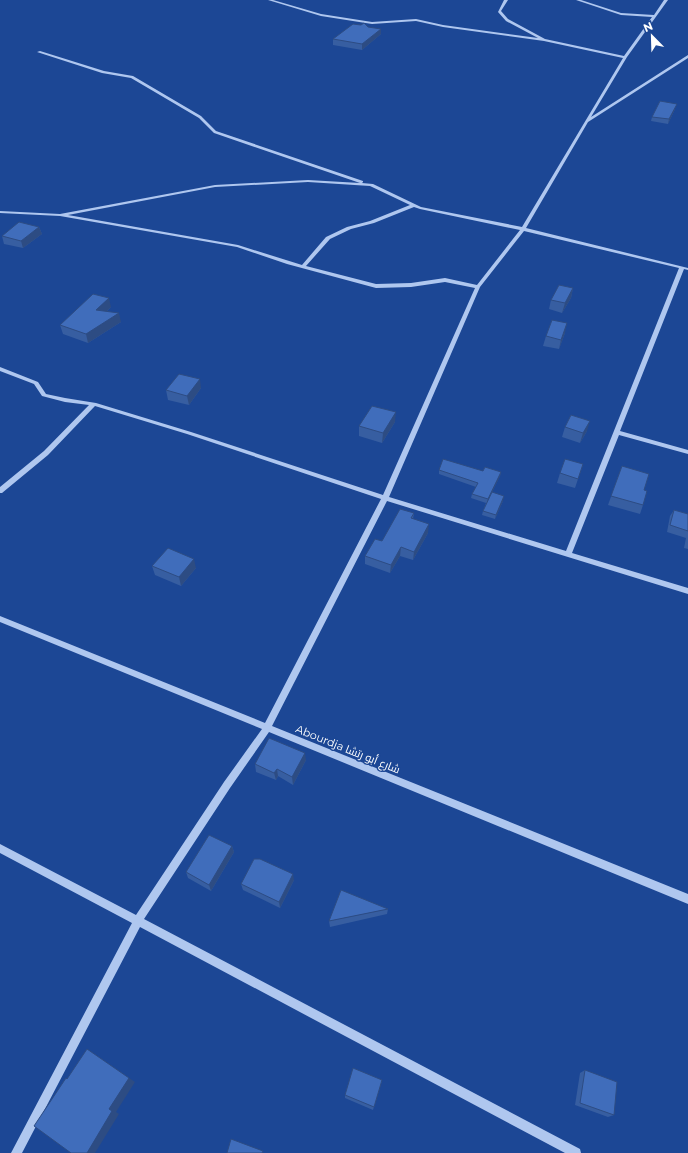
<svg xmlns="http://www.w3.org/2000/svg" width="688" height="1153" font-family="Montserrat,Cairo,sans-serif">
<rect width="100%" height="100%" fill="#1c4795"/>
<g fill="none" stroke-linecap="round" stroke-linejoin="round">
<path fill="#afc7ef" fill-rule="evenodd" d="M268 0H273L321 14 372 22 416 19 443 25 538 38 506 21 498 12 504 0H508L501 11 508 19 545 39 624 56 652 17 621 15 576 0H581L621 13 654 15 664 0H668L627 57 591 117 688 55V58L588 122 526 228 688 268V270L684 269 620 431 688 450V454L619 435 572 553 688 588V594L387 501 272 726 688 894V904L269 732 230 788 144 919 580 1149 581 1153H565L140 927 22 1153H11L132 923 0 853V844L136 915 224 782 262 729 0 622V616L265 723 381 499 187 434 95 406 48 455 2 493H0V487L44 451 89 405 65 402 42 396 34 384 0 371V367L38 382 46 394 65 398 96 403 191 432 383 495 475 288 445 282 411 287 376 288 287 264 237 247 60 216 0 213V211L60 214 215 185 308 180 360 183 214 133 199 118 131 78 102 73 37 52 40 51 104 71 133 76 201 116 216 131 363 181V182L362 183 373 184 421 207 522 227 623 58 544 41 443 27 416 21 372 24 321 16ZM308 182 370 186 410 205 370 221 347 227 326 237 302 265 238 245 68 215 215 187ZM414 207 420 209 520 230 477 285 445 278 411 283 376 284 306 266 330 239 351 229 374 223ZM524 231 679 268 566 551 389 497 480 287Z"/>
</g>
<g fill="#375ea1">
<path d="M368 27 381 34 362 50 333 45V39Z"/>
<path d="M675 109 668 124 651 121 652 117Z"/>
<path d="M39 227 42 234 23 248 4 244 2 236Z"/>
<path d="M573 288 571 298 562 313 549 309 551 300Z"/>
<path d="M111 307 107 311 121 322 88 343 63 334 60 325Z"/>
<path d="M565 333 559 349 543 346 546 336Z"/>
<path d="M201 388 189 405 168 400 166 390Z"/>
<path d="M395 422 382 443 359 436V426Z"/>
<path d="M565 427 587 431 580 443 562 437Z"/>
<path d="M583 464 575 488 557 483 560 473Z"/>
<path d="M622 466 644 490 643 505 640 514 608 505Z"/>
<path d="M439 470 483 471 501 472 500 476 492 492 503 501 495 519 482 515 483 511 486 503 471 498 472 494 476 487 439 474Z"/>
<path d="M674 510 688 514V549L684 548 686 538 667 532 670 516Z"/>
<path d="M414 513 413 519 428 533 413 560 400 556 390 573 365 564V556Z"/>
<path d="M152 566 196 568 181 586 155 575Z"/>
<path d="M306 760 293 785 278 776 276 780 256 772 255 764Z"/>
<path d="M232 846 234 852 211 891 188 878 186 872Z"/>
<path d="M294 880 280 908 243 890 241 884Z"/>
<path d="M388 909 387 914 330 927 329 921Z"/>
<path d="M585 1070 614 1115 608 1117 575 1105 580 1073Z"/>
<path d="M382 1080 373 1110 345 1098V1095Z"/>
</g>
<g fill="#2d4c83">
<path d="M381 29V34L362 50V44Z"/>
<path d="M677 104 675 109 668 124 669 119Z"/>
<path d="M39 227 42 234 23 248 21 241Z"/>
<path d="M573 288 571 298 562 313 565 303Z"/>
<path d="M109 298 111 307 99 319 96 310Z"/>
<path d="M119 313 121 322 88 343 86 334Z"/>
<path d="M567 323 565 333 559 349 561 340Z"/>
<path d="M200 379 201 388 189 405 187 396Z"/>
<path d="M396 412 395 422 382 443 383 433Z"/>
<path d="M590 421 587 431 580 443 583 433Z"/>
<path d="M501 472 500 476 487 503 488 499Z"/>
<path d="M504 496 503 501 495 519 496 515Z"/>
<path d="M429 524 428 533 413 560 414 552Z"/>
<path d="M401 547 400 556 390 573 391 565Z"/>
<path d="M194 559 196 568 181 586 179 577Z"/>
<path d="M305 753 306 760 293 785 292 777Z"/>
<path d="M277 769 278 776 276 780 274 773Z"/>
<path d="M232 846 234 852 211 891 209 885Z"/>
<path d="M293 874 294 880 280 908 279 902Z"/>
<path d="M87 1049 135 1082 116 1112 119 1114 95 1153H87L109 1109Z"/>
</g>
<g fill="#406dbb" stroke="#2d4c83">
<path d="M364 23 368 27 381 29 362 44 333 39 353 24 361 25Z"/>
<path d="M660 101 677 104 669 119 652 117Z"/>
<path d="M19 222 39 227 21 241 2 236Z"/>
<path d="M559 285 573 288 565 303 551 300Z"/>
<path d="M93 294 109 298 96 310 119 313 86 334 60 325Z"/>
<path d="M552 320 567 323 561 340 546 336Z"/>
<path d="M179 374 200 379 187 396 166 390Z"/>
<path d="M372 406 396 412 383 433 359 426Z"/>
<path d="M571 415 590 421 583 433 565 427Z"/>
<path d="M443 459 483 471 485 467 501 472 488 499 472 494 478 483 439 470Z"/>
<path d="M565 459 583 464 578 479 560 473Z"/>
<path d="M622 466 649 474 644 490 647 491 643 505 611 496Z"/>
<path d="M492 492 504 496 496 515 483 511Z"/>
<path d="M400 509 414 513 411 518 429 524 414 552 401 547 391 565 365 556 375 539 382 541Z"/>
<path d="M674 510 688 514V531L670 525Z"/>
<path d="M168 548 194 559 179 577 152 566Z"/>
<path d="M269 738 305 753 292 777 277 769 274 773 255 764Z"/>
<path d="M209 835 232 846 209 885 186 872Z"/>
<path d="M254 859H260L293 874 279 902 241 884Z"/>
<path d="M341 890 388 909 329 921Z"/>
<path d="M87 1049 129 1078 109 1109 112 1111 87 1153H71L34 1126 66 1078 67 1079Z"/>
<path d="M353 1068 382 1080 374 1107 345 1095Z"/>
<path d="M585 1070 617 1082 614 1115 580 1103Z"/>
<path d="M231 1139 263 1151 262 1153H227Z"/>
</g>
<g text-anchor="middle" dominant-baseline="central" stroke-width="3" stroke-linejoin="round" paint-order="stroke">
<g font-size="11" fill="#fff" stroke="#1c4795">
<text transform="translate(348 749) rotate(22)">Abourdja شارع أبو رتشا</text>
</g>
</g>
<g transform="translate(652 36) rotate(337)" stroke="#1c4795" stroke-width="3" paint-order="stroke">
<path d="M0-3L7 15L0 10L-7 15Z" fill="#ffffff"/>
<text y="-6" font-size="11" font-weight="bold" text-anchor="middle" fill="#ffffff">N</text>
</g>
</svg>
